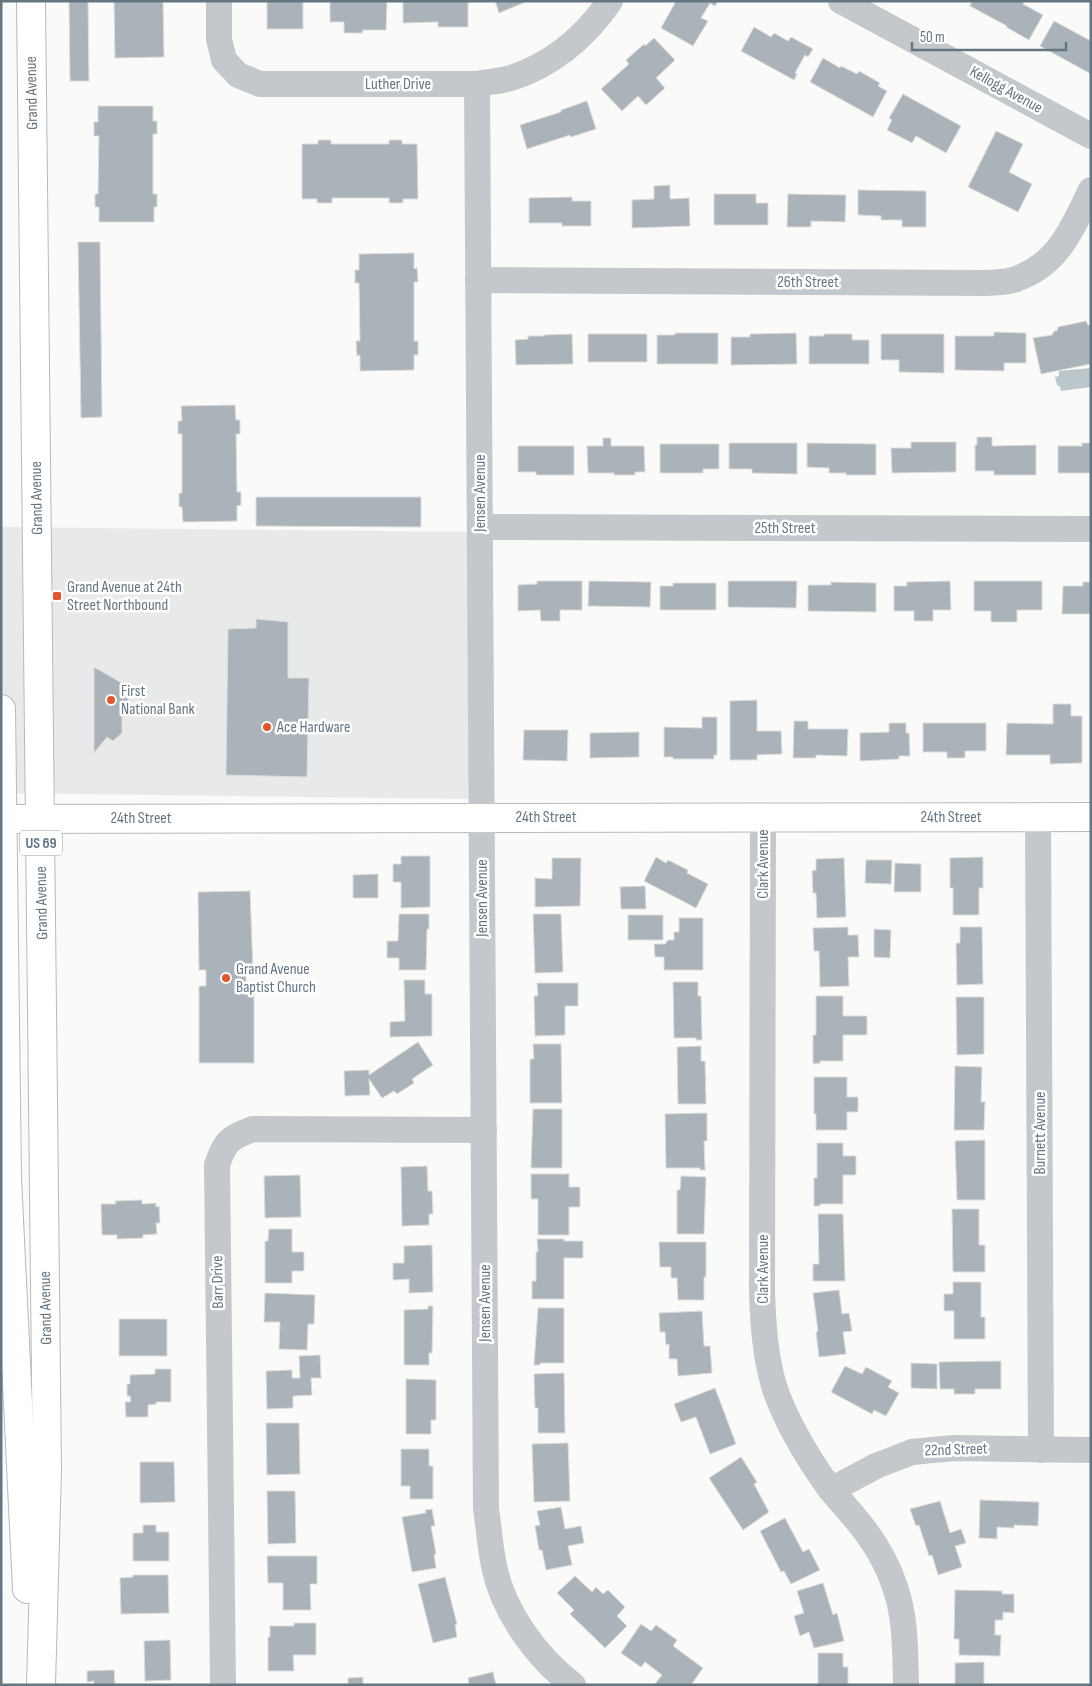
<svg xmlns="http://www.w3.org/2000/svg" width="1092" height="1686" font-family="'Sofia Sans Condensed',sans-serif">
<rect width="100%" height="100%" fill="#fafaf8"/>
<path fill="#e8e9e9" d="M1 527 477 532 468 799 1 793Z"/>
<path fill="#bbc7cb" d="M1091 368V387L1061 391 1060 387 1057 385 1055 377 1059 376V371Z"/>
<g fill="#aab3b9" stroke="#dcdcda">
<path d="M69 1H88L89 81H70Z"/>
<path d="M114 1H163L164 57 115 58Z"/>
<rect x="267" y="1" width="36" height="28"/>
<path d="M330 1H387L386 30H363L362 33H344V22H330Z"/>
<path d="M403 1H468V27H438V22L403 23Z"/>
<path d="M495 1H528L499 13Z"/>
<path d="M676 1H718L715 6 710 3 701 18 708 21 693 46 661 28Z"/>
<path d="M972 1H1024L1023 4 1043 15 1029 40 1006 27 1007 26 970 6Z"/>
<path d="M1054 21 1091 41V74L1040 46Z"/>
<path d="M754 27 771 37 774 33 788 41 791 37 813 49 808 57 805 55 795 73 797 74 794 80 741 51Z"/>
<path d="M654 38 675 60 656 78 665 88 646 105 638 96 622 111 601 89 629 64 626 60 644 44 645 46Z"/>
<path d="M823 58 840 68 841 66 857 74 859 71 880 83 878 86 887 91 873 117 810 82Z"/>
<path d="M903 94 961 126 946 153 916 136 912 143 887 130 892 120 889 118Z"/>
<path d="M587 101 596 129 571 137 570 135 527 149 520 125 561 112V110Z"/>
<path d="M98 106H153V121H157V134H153V194H157V207H154V222H99V207H95V194H98L99 136H94V122H98Z"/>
<path d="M996 131 1023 144 1009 172 1032 184 1018 212 968 187Z"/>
<path d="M318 140H331V144H389V140H402V144H417L418 199H403V203H389V198H332V203H317V199H302V144H318Z"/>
<path d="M670 185V199L689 198 690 226 632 228V200L654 199V186Z"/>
<path d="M858 190 926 191V227H902V220H881V216L858 215Z"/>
<path d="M714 194H756V203H768V225H714Z"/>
<path d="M788 194 846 195 845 222 811 221V227H787Z"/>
<path d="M572 197V201H591V226H562V223H529V198Z"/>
<path d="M78 242H100L102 417 81 418Z"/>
<path d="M414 253V269L417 268 418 282H414V341H418V355H414V370L360 371V355L357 356 356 341H360L359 283H355V270H359V254Z"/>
<path d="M1086 321 1088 325H1091V364L1041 374 1033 338 1052 335 1054 331H1057L1058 327Z"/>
<path d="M994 332 1026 333V363H1004V371L955 370V336H994Z"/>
<path d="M675 333H718V364H657V335H675Z"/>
<path d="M796 333 797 364 731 365V337H750V334Z"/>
<path d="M572 334 573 364 516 365 515 340 528 339V336H544V335Z"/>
<rect x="588" y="334" width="59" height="28"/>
<path d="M824 334H852V340H869V364H809V336H824Z"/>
<path d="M881 334H944V373L899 372V360H881Z"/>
<path d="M235 405 236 420H240V434H236L237 492H241V505L237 506V521L183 522 182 507H179V493H182V434H178V421H182L181 406Z"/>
<path d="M977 437H992V446L1036 445V475H994V471H975V445H977Z"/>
<path d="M603 438H611V446H644L645 472H635V475H614V473H588L587 446H603Z"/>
<path d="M911 442H956V472L892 473 891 448H911Z"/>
<path d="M729 443H797V474L752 473V469H729Z"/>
<path d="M807 443 876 444V475H846V473H829V468L807 467Z"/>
<path d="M1082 443H1091V473H1058V446H1082Z"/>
<path d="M660 444H719V469H703V473H660Z"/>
<path d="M518 446H574V475H536V472H518Z"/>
<path d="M256 497H421V527L256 526Z"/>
<path d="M537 581H582V610H560V621H541L540 610 518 611V585L537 584Z"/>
<path d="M589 581 651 582 650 607 588 606Z"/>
<path d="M728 581H797L796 608 728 607Z"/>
<path d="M950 581 951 610H933V621H914V611H894V586H907V582Z"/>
<path d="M974 581H1042V610H1017V622H991V611H974Z"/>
<path d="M831 582 876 583V612L808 611V585H831Z"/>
<path d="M1083 582H1091V614H1062L1063 586H1083Z"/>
<path d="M673 583H716V610H660V586H673Z"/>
<path d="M256 619 288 622V678H309L307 777 226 775 228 629 256 628Z"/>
<path d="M94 667 134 690 122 710V733L113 741 107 737 94 753Z"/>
<path d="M757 700V731H781L782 754 757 755V760H730V701Z"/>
<path d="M1053 704H1071V716H1082V763L1050 764V755H1006L1007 723 1053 724Z"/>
<path d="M702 717H717V755H714V759H673V757H664V727L702 728Z"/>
<path d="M794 721H808V729H848L847 756 816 755V758H793Z"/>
<path d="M889 723H906V733H909L910 756H899V759L860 761V733L889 732Z"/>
<path d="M923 723H986V751H965V758H947V752H923Z"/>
<path d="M524 730H568L567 761 523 760Z"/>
<path d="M639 732V757L590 758V733Z"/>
<path d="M401 856H430V907L401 908V882H393V864H401Z"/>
<path d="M656 857 666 863 668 860 688 870 687 873 708 884 696 908 644 881Z"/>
<path d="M983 857V888H979V915H953V888H950V858Z"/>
<path d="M552 858H581L580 906 535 907V878L552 879Z"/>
<path d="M844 858 846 917 817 918 816 893H813L812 871 816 870V859Z"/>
<path d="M866 860H892L891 884 865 883Z"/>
<path d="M895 863 921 864V892H894Z"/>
<path d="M378 874V898H353V875Z"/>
<path d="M645 886 646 909H621L620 887Z"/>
<path d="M250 891 253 970 246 971V986H254V1063H199V986H206V970H199L198 892Z"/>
<path d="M399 914H429V929H427L426 970H399V958H387V941H398Z"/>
<path d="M533 914H561L563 972 535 973Z"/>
<rect x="628" y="915" width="35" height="25"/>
<path d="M679 918H703V970H664V957H655L654 944H665L668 940H674V932H679Z"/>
<path d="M848 927V935H858L859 957H848L849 986 820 987 819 951H814L813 928Z"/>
<path d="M960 927H982L983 984 957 985 956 943H960Z"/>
<path d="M874 929 891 930 890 958 874 957Z"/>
<path d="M404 980H425V994H432V1036L390 1037V1022L405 1021Z"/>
<path d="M673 982H698V996H701L702 1040H696V1038H674Z"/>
<path d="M537 983H578V1006H565V1035L535 1036 534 996H538Z"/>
<path d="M816 996H843V1016H867V1035H843V1061H820V1063L813 1064V1035H816Z"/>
<path d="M956 997H984V1054L957 1055Z"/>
<path d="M418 1042 433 1065 412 1079 414 1083 397 1094 394 1091 382 1098 369 1079 370 1095 345 1096 344 1071 369 1070V1075Z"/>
<path d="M533 1044H561L562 1103H530V1059H534Z"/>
<path d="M701 1046V1061H705L706 1104H678L677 1047Z"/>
<path d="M955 1066 982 1067 981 1102H985L984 1130H954Z"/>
<path d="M814 1077H847V1097H858V1112H847V1130H816V1114H814Z"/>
<path d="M533 1109H562V1168H531Z"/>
<path d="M707 1113V1141H704L705 1170H700V1168H666L665 1114Z"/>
<path d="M985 1140V1200H957L955 1141Z"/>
<path d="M817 1143H843V1156H856V1175H843V1204H820V1206H814V1178H817Z"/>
<path d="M427 1166 428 1191H432L433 1214H429V1225L402 1226 401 1167Z"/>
<path d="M531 1174H569V1187H580V1207H569V1235H538V1199H531Z"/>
<path d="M300 1175 301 1217 265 1218 264 1176Z"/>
<path d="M681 1176 706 1177 704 1234H677V1190H680Z"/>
<path d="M142 1200V1204L156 1203V1207L159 1206 160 1223H156L157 1234 143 1235V1238L117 1239V1235H102L101 1204H116L115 1201Z"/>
<path d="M952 1209H979V1245H985V1272H953Z"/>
<path d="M818 1214H843L845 1281H813V1264H819Z"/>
<path d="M269 1229H292V1252H304V1271H292V1283H265V1241H268Z"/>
<path d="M537 1239H564V1241H583V1258H564V1299H532V1281H536V1252H538Z"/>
<path d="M659 1242H706V1277H704V1300H678L677 1278H671V1267H660Z"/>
<path d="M432 1245 433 1292 409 1293V1279L393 1280V1263H404V1246Z"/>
<path d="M953 1282H981V1317H985V1339H954V1311H944V1294H953Z"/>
<path d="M839 1290 842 1314 849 1313 852 1331 843 1332 846 1354 819 1357 816 1332 818 1331 813 1293Z"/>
<path d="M265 1293 315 1295 314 1324H308L307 1350 279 1349 280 1322H264Z"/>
<path d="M428 1306H433L432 1353H429V1365H404V1310L428 1309Z"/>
<path d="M538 1308H564V1363H540V1365H534Z"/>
<path d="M702 1311 704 1346H710L712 1373 678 1376 677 1359H669V1344L666 1345 665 1332H660L659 1313Z"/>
<rect x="119" y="1319" width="48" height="37"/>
<path d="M320 1355 321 1378H311L312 1395 293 1396V1408L267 1409 266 1371 292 1370V1378H300L299 1356Z"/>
<path d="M1001 1361V1389H975V1394H954V1389H940L939 1362Z"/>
<path d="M911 1363 937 1364V1389L911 1388Z"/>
<path d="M845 1366 862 1374 866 1367 892 1381 888 1387 899 1393 886 1416 874 1410 872 1414 831 1392Z"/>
<path d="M155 1369H171V1402H156V1404L148 1405V1417H126L125 1402H131L130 1396H127V1384H130V1375L155 1374Z"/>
<path d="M564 1373 565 1433H538V1408H535L534 1374Z"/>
<path d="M406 1379 436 1380V1420H431V1434H406Z"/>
<path d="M715 1388 736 1444 710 1454 696 1417 681 1422 674 1404Z"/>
<path d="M266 1423H299L300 1474 267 1475Z"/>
<path d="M568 1443 570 1501 534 1502 532 1444Z"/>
<path d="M401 1449H429V1466H433V1499H410V1486H401Z"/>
<path d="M741 1457 757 1482 754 1484 769 1512 743 1530 709 1478Z"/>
<path d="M140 1462H174L175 1502 140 1503Z"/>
<path d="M267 1491H295L296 1543 268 1544Z"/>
<path d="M980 1500 1039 1502 1038 1526 1014 1525V1528L997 1527V1539L979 1538Z"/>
<path d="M940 1501 950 1533 961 1529 966 1543 955 1546 962 1567 938 1575 932 1555 929 1556 919 1525 916 1526 910 1509Z"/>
<path d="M561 1507 565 1529 581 1526 584 1543 568 1546 572 1565 546 1570 542 1550H539L535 1526 540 1525 537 1511Z"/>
<path d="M432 1509 435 1526H431L436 1554 434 1555 436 1568 412 1572 402 1517 426 1513 425 1510Z"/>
<path d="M785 1518 803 1552 809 1549 820 1570 791 1584 784 1571 781 1572 760 1531Z"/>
<path d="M143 1525H156V1532H169V1561H133V1533H143Z"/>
<path d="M267 1556H317V1584H310L311 1610H283V1583H268Z"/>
<path d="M133 1575H168L169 1613 121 1614 120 1578 133 1577Z"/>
<path d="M575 1576 592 1592 596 1587 603 1594 608 1590 625 1607 617 1616 627 1626 605 1648 570 1614 574 1610 557 1593Z"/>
<path d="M445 1577 457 1624 455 1625 457 1637 433 1643 418 1584Z"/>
<path d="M823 1583 833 1615 837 1613 844 1641 814 1648 809 1632 800 1636 794 1616 804 1613 797 1591Z"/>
<path d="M955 1590 1002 1591V1594H1014V1613L1003 1612V1620H995V1635H1001L1000 1656 959 1655V1639H954Z"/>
<path d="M294 1623H316V1655H293L294 1671H268V1637H270V1626H294Z"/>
<path d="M641 1624 651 1631 656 1625 677 1640 673 1646 703 1668 691 1685H657L655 1684 662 1675 645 1662 641 1667 621 1653Z"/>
<path d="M170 1640 171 1680 145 1681 144 1641Z"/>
<path d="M818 1653H843V1667H848V1685H818Z"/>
<path d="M984 1662V1685H955V1663Z"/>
<path d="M114 1670 115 1685H94V1681L87 1682V1671Z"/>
<path d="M493 1672 496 1685H469L468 1678Z"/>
<path d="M363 1677V1685H348V1678Z"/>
</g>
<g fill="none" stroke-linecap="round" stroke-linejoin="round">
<defs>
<g id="major">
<path d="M31 1 47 1469 41 1685"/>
<path d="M1 709 7 1178 27 1589"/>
<path d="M1 819 1091 817"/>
</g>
</defs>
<use href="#major" stroke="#b5babe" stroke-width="30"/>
<g stroke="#c3c8cc" stroke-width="26">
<path d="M219 1V39L224 60 238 75 260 84H477C488 82 501 81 511 78 554 64 585 37 610 1"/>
<path d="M841 1 1091 136"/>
<path d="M477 84 486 1509C489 1528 490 1547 494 1566 503 1611 536 1657 573 1685"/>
<path d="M478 280 986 283C995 282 1007 283 1016 279 1059 264 1073 227 1091 190"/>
<path d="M480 527 1091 529"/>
<path d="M763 817 762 1291C763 1323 765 1355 774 1386 786 1423 808 1458 830 1489 838 1499 847 1508 855 1518 872 1538 887 1562 895 1587 906 1618 905 1652 906 1685"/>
<path d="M1038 817 1041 1450"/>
<path d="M831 1490 876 1466 912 1452 954 1448 1091 1450"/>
<path d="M223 1685 217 1165C225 1141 229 1138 253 1129L484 1130"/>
</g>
<use href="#major" stroke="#fff" stroke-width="28"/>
</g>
<g fill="#e4572e" stroke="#fff" stroke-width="2">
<rect x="52" y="591" width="10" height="10" rx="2.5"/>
<circle cx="111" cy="700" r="5"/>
<circle cx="267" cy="727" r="5"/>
<circle cx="226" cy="978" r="5"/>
</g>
<g text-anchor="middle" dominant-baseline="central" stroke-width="5" stroke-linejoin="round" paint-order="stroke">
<rect fill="#fff" stroke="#939fa8" stroke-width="1" x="20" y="830.5" width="42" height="25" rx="4"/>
<g font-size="15" font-weight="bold" fill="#657683">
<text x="41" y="843">US 69</text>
</g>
<g font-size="16" fill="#657683" stroke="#fff">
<text x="398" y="84">Luther Drive</text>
<text transform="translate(1006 90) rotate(29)">Kellogg Avenue</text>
<text transform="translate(32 93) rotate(-91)">Grand Avenue</text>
<text x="808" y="282">26th Street</text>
<text transform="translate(480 493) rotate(-90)">Jensen Avenue</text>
<text transform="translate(37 498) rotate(-91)">Grand Avenue</text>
<text x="785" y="528">25th Street</text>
<text x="546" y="817">24th Street</text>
<text x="951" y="817">24th Street</text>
<text x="141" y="818">24th Street</text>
<text transform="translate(763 864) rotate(-90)">Clark Avenue</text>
<text transform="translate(482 898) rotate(-90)">Jensen Avenue</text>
<text transform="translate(42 903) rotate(-91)">Grand Avenue</text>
<text transform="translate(1040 1133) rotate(-90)">Burnett Avenue</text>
<text transform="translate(763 1269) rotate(-90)">Clark Avenue</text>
<text transform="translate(218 1282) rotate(-91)">Barr Drive</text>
<text transform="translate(485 1303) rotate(-90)">Jensen Avenue</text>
<text transform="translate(46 1308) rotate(-91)">Grand Avenue</text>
<text transform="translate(956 1450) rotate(-2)">22nd Street</text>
</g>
<g font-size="16" fill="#657683" stroke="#fff" text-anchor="start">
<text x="67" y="587">Grand Avenue at 24th<tspan x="67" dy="18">Street Northbound</tspan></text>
<text x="121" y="691">First<tspan x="121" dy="18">National Bank</tspan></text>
<text x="277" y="727">Ace Hardware</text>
<text x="236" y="969">Grand Avenue<tspan x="236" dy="18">Baptist Church</tspan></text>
</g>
</g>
<rect width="1092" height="1686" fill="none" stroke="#657683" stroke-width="5"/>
<path d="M912 42v8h154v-8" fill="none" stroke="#657683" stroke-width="2.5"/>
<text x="920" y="42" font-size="15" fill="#657683" stroke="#ffffff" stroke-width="4" paint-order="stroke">50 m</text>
</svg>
